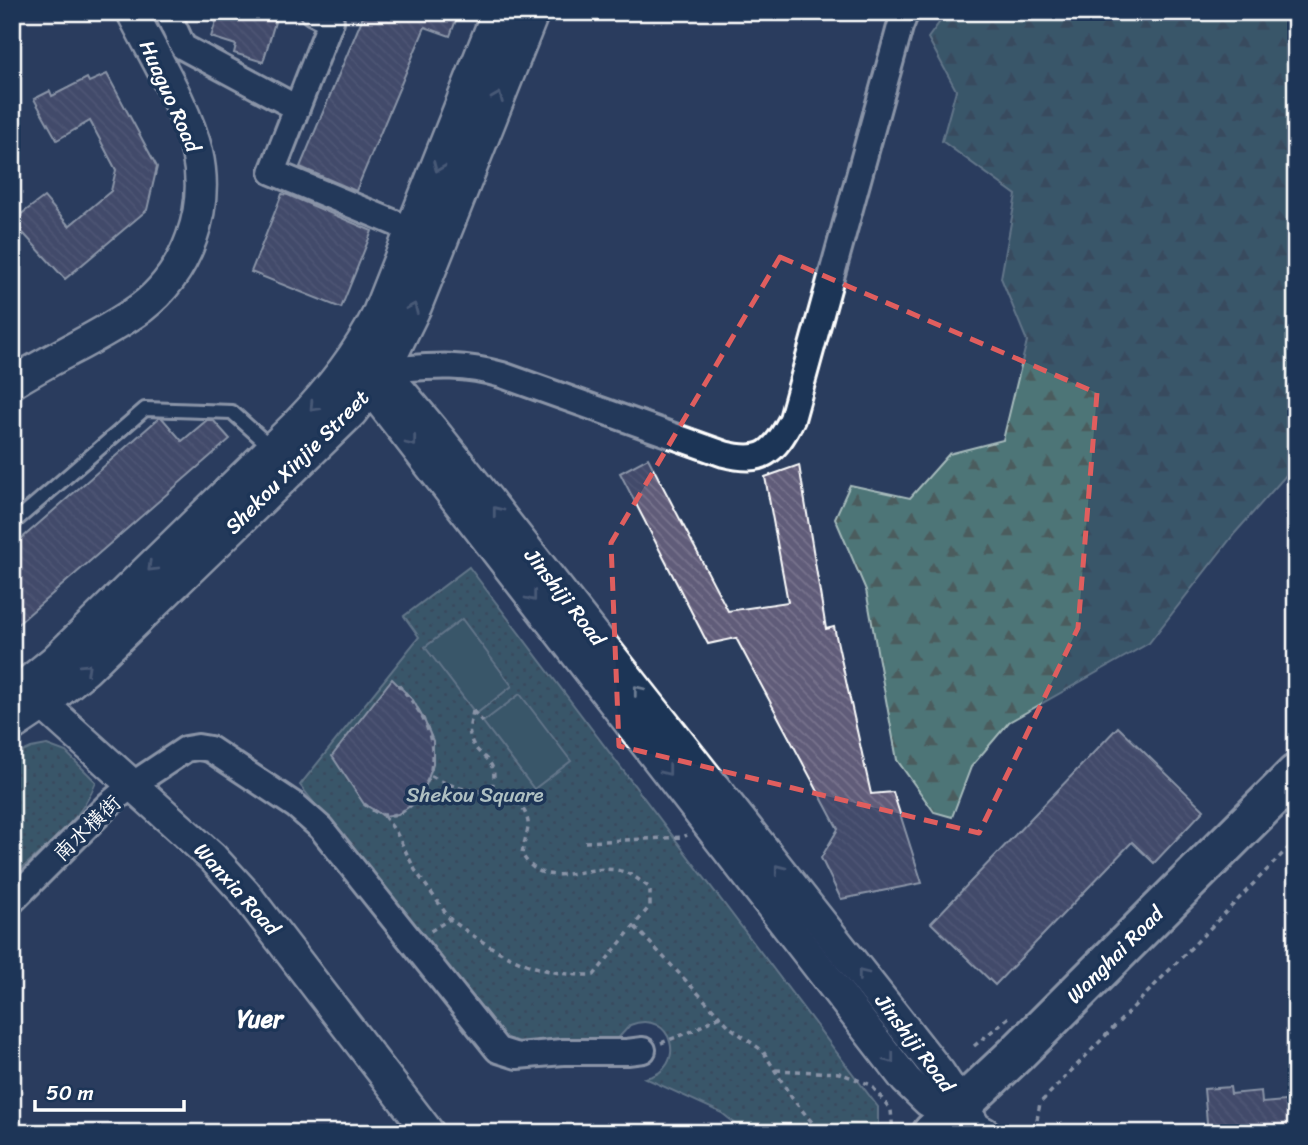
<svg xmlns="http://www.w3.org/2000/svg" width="1308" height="1145" font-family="Sriracha,'LXGW WenKai TC',sans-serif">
<defs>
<pattern id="grass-dots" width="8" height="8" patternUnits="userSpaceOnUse" patternTransform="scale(1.75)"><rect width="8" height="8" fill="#4d7477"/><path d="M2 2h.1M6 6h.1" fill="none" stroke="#4c5c5d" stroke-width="1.8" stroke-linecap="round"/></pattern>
<pattern id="forest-firs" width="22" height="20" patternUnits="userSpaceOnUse" patternTransform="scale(1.75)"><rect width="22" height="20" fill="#4d7477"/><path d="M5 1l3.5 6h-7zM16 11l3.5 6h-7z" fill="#4c5c5d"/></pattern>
<pattern id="building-back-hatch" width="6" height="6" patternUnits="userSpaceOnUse" patternTransform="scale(1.75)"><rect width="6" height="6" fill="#605c79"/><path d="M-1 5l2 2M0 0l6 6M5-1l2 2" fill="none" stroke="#78748d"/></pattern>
</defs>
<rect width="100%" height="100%" fill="#2a3d5e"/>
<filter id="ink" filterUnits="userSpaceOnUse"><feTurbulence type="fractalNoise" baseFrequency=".0143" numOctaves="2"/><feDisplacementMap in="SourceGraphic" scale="14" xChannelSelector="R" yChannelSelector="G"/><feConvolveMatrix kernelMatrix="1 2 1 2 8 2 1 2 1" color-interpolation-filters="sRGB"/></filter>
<g filter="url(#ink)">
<g fill="url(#grass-dots)" stroke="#a6babb" stroke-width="2">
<path d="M469 567 878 1107V1133H747L722 1113 645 1078C689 1070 673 1008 630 1025L613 1044 514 1049 501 1043 300 785 419 637 404 616Z"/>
<path d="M47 745 66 752 96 782C82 821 42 850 12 877V757L31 748Z"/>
</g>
<path fill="url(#forest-firs)" stroke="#a6babb" stroke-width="2" d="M947 12H1296V464L1235 533 1149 643 1009 722 971 767 952 817 934 812 897 760 866 590 835 518 850 485 910 498 949 454 1003 440 1027 341 1001 278 1016 195 942 141 956 90 928 38Z"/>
<g fill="#4d7477" stroke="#a6babb" stroke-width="2">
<path d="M462 619 512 686 476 714 425 647Z"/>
<path d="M520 694 571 761 534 789 483 722Z"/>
</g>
<g fill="url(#building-back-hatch)" stroke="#fff" stroke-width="2">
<path d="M219 12H278L263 62 234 53 236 45 211 37Z"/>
<path d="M365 12H459L450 36 425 27 356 191 300 167Z"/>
<path d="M107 74 157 167 147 210 65 279 24 234 21 237 12 227V221L44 197 69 226 111 191 116 170 90 121 57 140 34 99 50 91 52 96 87 78 89 82Z"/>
<path d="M282 194 288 195 372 231 341 308 251 272Z"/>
<path d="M159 418H162L182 441 207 420H213L230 439 12 629V547Z"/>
<path d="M648 458 728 611 788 602 765 477 799 465 826 629 834 627 871 794 893 792 922 883 841 899 821 858 838 829 736 638 708 644 620 473Z"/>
<path d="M392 679 413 700 425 722 433 741V764L425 788 413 804 398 814 384 816 364 804 332 756Z"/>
<path d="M1118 727 1204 810 1154 863 1132 842 995 985 931 923Z"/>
<path d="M1230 1087 1231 1094 1261 1091 1262 1103 1296 1100V1133H1208L1204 1089Z"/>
</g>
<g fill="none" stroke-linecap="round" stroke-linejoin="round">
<defs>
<path id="service" d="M12 524 145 409 232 412 273 449"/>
<g id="minor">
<path d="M167 12 183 47 297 108"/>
<path d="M313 12 331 21 272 172 412 230"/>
<path d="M383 370C428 367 458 362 502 375L724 454C763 464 774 453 792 419L900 27 906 12"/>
<path d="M12 901 109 804 132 785 186 749 198 747 210 749 296 806 321 828 498 1050 517 1056 563 1052H627L643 1050"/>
</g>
<g id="tertiary">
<path d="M364 358 383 370 433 430 939 1072 973 1123"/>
<path d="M361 365 370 388 906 1080 928 1101 985 1133"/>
<path d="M12 383C54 356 101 337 141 308 188 272 210 209 197 152 187 109 152 52 132 12"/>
<path d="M25 688 213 858 244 892 429 1133"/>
</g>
<g id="secondary">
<path d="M12 697 55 662 297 426C329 393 357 359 378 317L499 12"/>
<path d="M12 724 42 704 85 669 350 412 383 370 415 305 532 12"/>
</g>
<path id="primary" d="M932 1133 1015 1055 1296 774"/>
</defs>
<use href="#service" stroke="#fff" stroke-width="18"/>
<use href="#minor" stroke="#fff" stroke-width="30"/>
<use href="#tertiary" stroke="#fff" stroke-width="35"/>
<use href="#secondary" stroke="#fff" stroke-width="38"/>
<use href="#primary" stroke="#fff" stroke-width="44"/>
<g stroke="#fff" stroke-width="3.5" stroke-dasharray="5 5" stroke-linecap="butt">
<path d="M398 685C423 711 438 739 430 775"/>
<path d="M473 711C472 718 468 728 470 735 474 760 503 756 491 790"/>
<path d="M473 711 483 722"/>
<path d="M1287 745 1296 737"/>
<path d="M364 804C370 808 378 815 385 815 407 818 423 793 430 775 440 781 449 785 460 788 484 794 522 789 528 822 529 831 523 844 522 854 544 893 583 864 617 870 631 873 639 880 650 888V906L594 975C536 977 494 952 450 919L429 932"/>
<path d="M384 816 396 832 415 870 450 919"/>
<path d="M585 842 683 837 687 835"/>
<path d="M635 927 731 1028 763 1051 792 1098 815 1126 832 1133"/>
<path d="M661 1043 690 1032 720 1016"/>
<path d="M974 1046 1009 1017"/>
<path d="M776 1070 839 1073 871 1085 891 1110 893 1133"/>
<path d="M1037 1120 1040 1103 1296 840"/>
</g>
<use href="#service" stroke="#1d3557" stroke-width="12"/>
<use href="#minor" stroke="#1d3557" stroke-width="24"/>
<use href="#tertiary" stroke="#1d3557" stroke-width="30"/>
<use href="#secondary" stroke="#1d3557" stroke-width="33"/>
<use href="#primary" stroke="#1d3557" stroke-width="38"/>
</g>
<defs><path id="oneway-chevron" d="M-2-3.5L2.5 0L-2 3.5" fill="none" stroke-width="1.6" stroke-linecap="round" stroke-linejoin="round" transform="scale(1.75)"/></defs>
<g stroke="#6c7c92">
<use href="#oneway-chevron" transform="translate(498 97) rotate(-68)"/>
<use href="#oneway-chevron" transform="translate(438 167) rotate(112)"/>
<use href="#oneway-chevron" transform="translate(413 308) rotate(-67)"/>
<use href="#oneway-chevron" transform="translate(314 407) rotate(133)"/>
<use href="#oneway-chevron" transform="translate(412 442) rotate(52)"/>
<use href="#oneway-chevron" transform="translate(497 511) rotate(-128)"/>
<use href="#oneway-chevron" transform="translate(152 567) rotate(136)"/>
<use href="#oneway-chevron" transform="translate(532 597) rotate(52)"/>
<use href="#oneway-chevron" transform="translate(86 668) rotate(-43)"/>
<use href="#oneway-chevron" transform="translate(638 690) rotate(-128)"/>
<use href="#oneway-chevron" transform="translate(667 771) rotate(52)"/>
<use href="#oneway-chevron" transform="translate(779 869) rotate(-128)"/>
<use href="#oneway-chevron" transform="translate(862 974) rotate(-128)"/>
<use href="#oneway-chevron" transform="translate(890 1059) rotate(52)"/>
</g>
</g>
<path d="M0 0H1308V1145H0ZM780 257 1097 393 1078 628 979 833 619 746 611 543Z" fill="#2a3d5e" fill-opacity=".55" fill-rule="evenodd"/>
<path fill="none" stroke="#e05e5e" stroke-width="5" stroke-dasharray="14 9" stroke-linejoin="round" d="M780 257 1097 393 1078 628 979 833 619 746 611 543Z"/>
<g text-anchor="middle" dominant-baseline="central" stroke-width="7" stroke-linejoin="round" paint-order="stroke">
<g font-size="21" fill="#fff" stroke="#1d3557">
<text transform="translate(170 96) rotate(66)">Huaguo Road</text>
<text transform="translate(297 462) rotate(-45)">Shekou Xinjie Street</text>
<text transform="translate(565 597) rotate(52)">Jinshiji Road</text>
<text transform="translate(87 828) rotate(-44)">南水横街</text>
<text transform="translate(237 889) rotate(48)">Wanxia Road</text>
<text transform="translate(1115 955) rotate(-45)">Wanghai Road</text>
<text transform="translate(915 1043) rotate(53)">Jinshiji Road</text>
</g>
<g font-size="21" fill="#afc0c2" stroke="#1d3557">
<text x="475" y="795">Shekou Square</text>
</g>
<g font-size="24" font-weight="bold" fill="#fff" stroke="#1d3557">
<text x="260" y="1019">Yuer</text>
</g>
</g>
<rect width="1308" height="1145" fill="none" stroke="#1d3557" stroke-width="42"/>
<rect x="21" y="21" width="1266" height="1103" fill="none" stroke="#fff" stroke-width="2.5" filter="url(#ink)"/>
<path d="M35 1100v10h149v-10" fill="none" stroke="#ffffff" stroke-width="3.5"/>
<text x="46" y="1100" font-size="21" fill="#ffffff" stroke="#1d3557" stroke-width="5" paint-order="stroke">50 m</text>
</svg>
